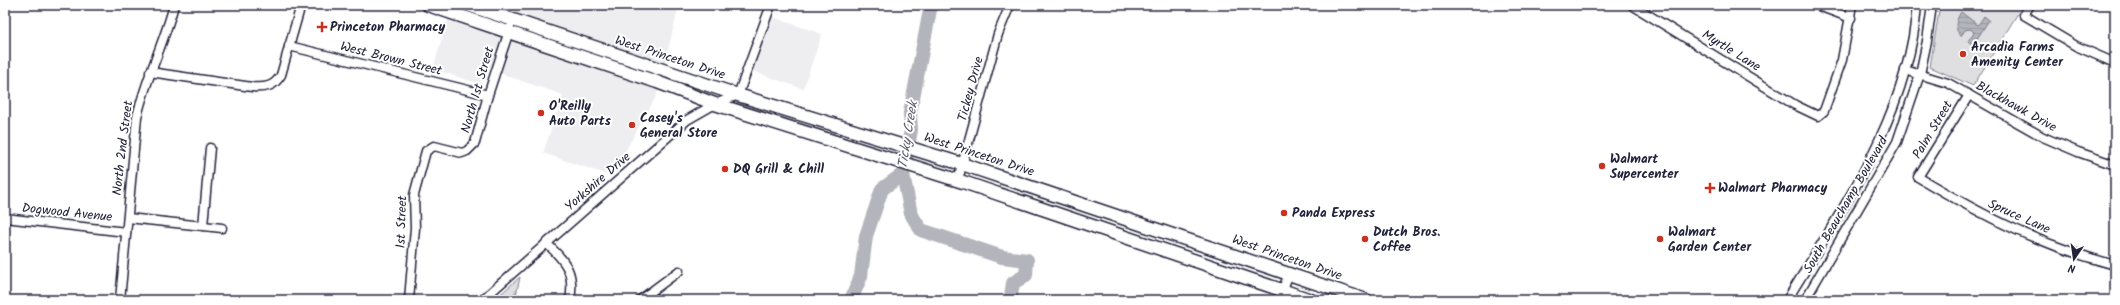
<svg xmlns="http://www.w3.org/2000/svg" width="2120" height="305" font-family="Kalam,sans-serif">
<defs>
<pattern id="cemetery-stones" width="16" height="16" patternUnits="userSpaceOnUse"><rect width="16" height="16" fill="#dfdfe2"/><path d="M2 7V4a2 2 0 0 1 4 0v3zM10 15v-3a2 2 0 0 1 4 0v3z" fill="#bfbfc3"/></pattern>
<pattern id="water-rules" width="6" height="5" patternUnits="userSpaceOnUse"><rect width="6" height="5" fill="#b4b4bc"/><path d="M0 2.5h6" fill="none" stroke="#9a9aa2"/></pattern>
</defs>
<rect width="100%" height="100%" fill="#fff"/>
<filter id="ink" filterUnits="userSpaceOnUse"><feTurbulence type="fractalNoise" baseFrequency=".025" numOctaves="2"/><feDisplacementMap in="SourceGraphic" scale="8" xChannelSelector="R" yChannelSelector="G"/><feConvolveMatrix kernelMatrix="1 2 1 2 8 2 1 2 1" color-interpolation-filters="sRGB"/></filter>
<g filter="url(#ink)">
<g fill="#eeeef1">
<path d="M471 5H679L657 95 611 176 543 153 563 95 484 68 480 84 433 69 448 19 465 25Z"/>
<path d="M772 17 822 34 803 89 753 71Z"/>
</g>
<path fill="url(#cemetery-stones)" stroke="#80808e" d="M520 277 515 300H494Z"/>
<path fill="#dfdfe2" stroke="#80808e" d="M1940 5H2023L1973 86 1930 67Z"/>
<path fill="url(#water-rules)" stroke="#7a7a88" d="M1961 12 1978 25 1984 16 1989 20 1973 45 1968 41 1974 32 1970 29 1965 30 1961 36C1953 28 1956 20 1961 12Z"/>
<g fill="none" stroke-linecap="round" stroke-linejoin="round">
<g stroke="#b4b4bc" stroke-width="14">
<path d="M931 5 910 113 911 130 903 174 911 214 921 230 1002 257 1027 260 1026 275 1013 283 1011 296 1013 300"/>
<path d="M851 300 861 276 866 236 882 189 903 174"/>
</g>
<defs>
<g id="minor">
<path d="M1632 5 1795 105 1818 116 1824 111 1842 60 1852 5"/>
<path d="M1816 5 1851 18"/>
<path d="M2030 5 2024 15 2076 46 2115 63"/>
<path d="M289 46 488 95"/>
<path d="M1905 70 1948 83 2043 137 2078 152 2115 165"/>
<path d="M150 72 252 87C265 88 274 87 281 75L301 5"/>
<path d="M1969 95 1918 177C1985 217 2040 245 2115 265"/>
<path d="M958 180 998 34 1010 5"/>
<path d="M5 218 126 232"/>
<path d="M128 218 222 228"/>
<path d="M203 226 210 148"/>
<path d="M546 243C566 261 575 273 570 300"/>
<path d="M120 300 137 117C146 78 164 43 174 5"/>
<path d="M409 300 415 228 414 195 426 151 434 146 462 153 467 151 475 143 488 95 510 28"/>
<path d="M482 300 687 120 715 104 738 95 771 5"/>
<path d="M640 300 679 271"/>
<path d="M1279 300 1289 273"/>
<path d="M1787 300C1842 209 1909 115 1917 5"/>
<path d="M1805 300 1897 142 1920 74 1927 41 1932 5"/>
</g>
<g id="highway">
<path d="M428 5 657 82 715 104 963 182 1311 300"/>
<path d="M468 5 738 95 962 164 1366 300"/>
</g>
</defs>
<use href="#minor" stroke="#22223b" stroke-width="11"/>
<use href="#highway" stroke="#22223b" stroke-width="15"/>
<use href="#minor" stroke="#fff" stroke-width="8"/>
<use href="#highway" stroke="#fff" stroke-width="12"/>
</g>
</g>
<g fill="#c8321e" stroke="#fff" stroke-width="1.5">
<path d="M320 21h4v4h4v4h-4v4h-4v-4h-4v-4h4z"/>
<circle cx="1963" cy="54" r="4"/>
<circle cx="541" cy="113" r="4"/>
<circle cx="632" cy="125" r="4"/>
<circle cx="1602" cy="166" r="4"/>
<circle cx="725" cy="169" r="4"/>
<path d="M1708 182h4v4h4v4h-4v4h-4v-4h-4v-4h4z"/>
<circle cx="1284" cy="213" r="4"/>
<circle cx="1365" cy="239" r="4"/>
<circle cx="1660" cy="239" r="4"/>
</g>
<g text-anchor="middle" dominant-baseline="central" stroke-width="4" stroke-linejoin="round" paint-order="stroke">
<g font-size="13" font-weight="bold" fill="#22223b" stroke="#fff" text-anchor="start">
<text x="330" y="27">Princeton Pharmacy</text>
<text x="1971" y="47">Arcadia Farms<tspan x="1971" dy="15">Amenity Center</tspan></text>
<text x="549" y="106">O'Reilly<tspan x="549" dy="15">Auto Parts</tspan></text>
<text x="640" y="118">Casey's<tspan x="640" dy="15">General Store</tspan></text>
<text x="1610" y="159">Walmart<tspan x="1610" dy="15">Supercenter</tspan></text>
<text x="733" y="169">DQ Grill &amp; Chill</text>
<text x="1718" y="188">Walmart Pharmacy</text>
<text x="1292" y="213">Panda Express</text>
<text x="1373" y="232">Dutch Bros.<tspan x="1373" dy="15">Coffee</tspan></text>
<text x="1668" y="232">Walmart<tspan x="1668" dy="15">Garden Center</tspan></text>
</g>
<g font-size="13" fill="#22223b" stroke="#fff">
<text transform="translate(1731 51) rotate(32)">Myrtle Lane</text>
<text transform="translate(670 58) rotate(18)">West Princeton Drive</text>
<text transform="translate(391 59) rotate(14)">West Brown Street</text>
<text transform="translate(971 89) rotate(-75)">Tickey Drive</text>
<text transform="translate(478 90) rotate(-74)">North 1st Street</text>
<text transform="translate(2016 107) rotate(29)">Blackhawk Drive</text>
<text transform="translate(1933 130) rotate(-59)">Palm Street</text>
<text transform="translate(123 148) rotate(-83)">North 2nd Street</text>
<text transform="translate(979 155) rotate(18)">West Princeton Drive</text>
<text transform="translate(598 182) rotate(-41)">Yorkshire Drive</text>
<text transform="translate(1846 205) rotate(-60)">South Beauchamp Boulevard</text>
<text transform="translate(67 213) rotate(6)">Dogwood Avenue</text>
<text transform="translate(2019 217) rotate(24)">Spruce Lane</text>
<text transform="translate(402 222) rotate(-88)">1st Street</text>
<text transform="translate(1287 258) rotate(19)">West Princeton Drive</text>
</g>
<g font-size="14" font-style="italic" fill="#5c5c6f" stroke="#fff">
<text transform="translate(908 135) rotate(-81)">Ticky Creek</text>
</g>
</g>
<rect width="2120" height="305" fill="none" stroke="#fff" stroke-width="20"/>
<rect x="10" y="10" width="2100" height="285" fill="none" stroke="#22223b" stroke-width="1.5" filter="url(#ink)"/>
<g transform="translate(2074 259) rotate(193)" stroke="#ffffff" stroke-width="3" paint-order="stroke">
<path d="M0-3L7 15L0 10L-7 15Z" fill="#22223b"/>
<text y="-6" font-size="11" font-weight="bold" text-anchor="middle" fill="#22223b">N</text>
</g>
</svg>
